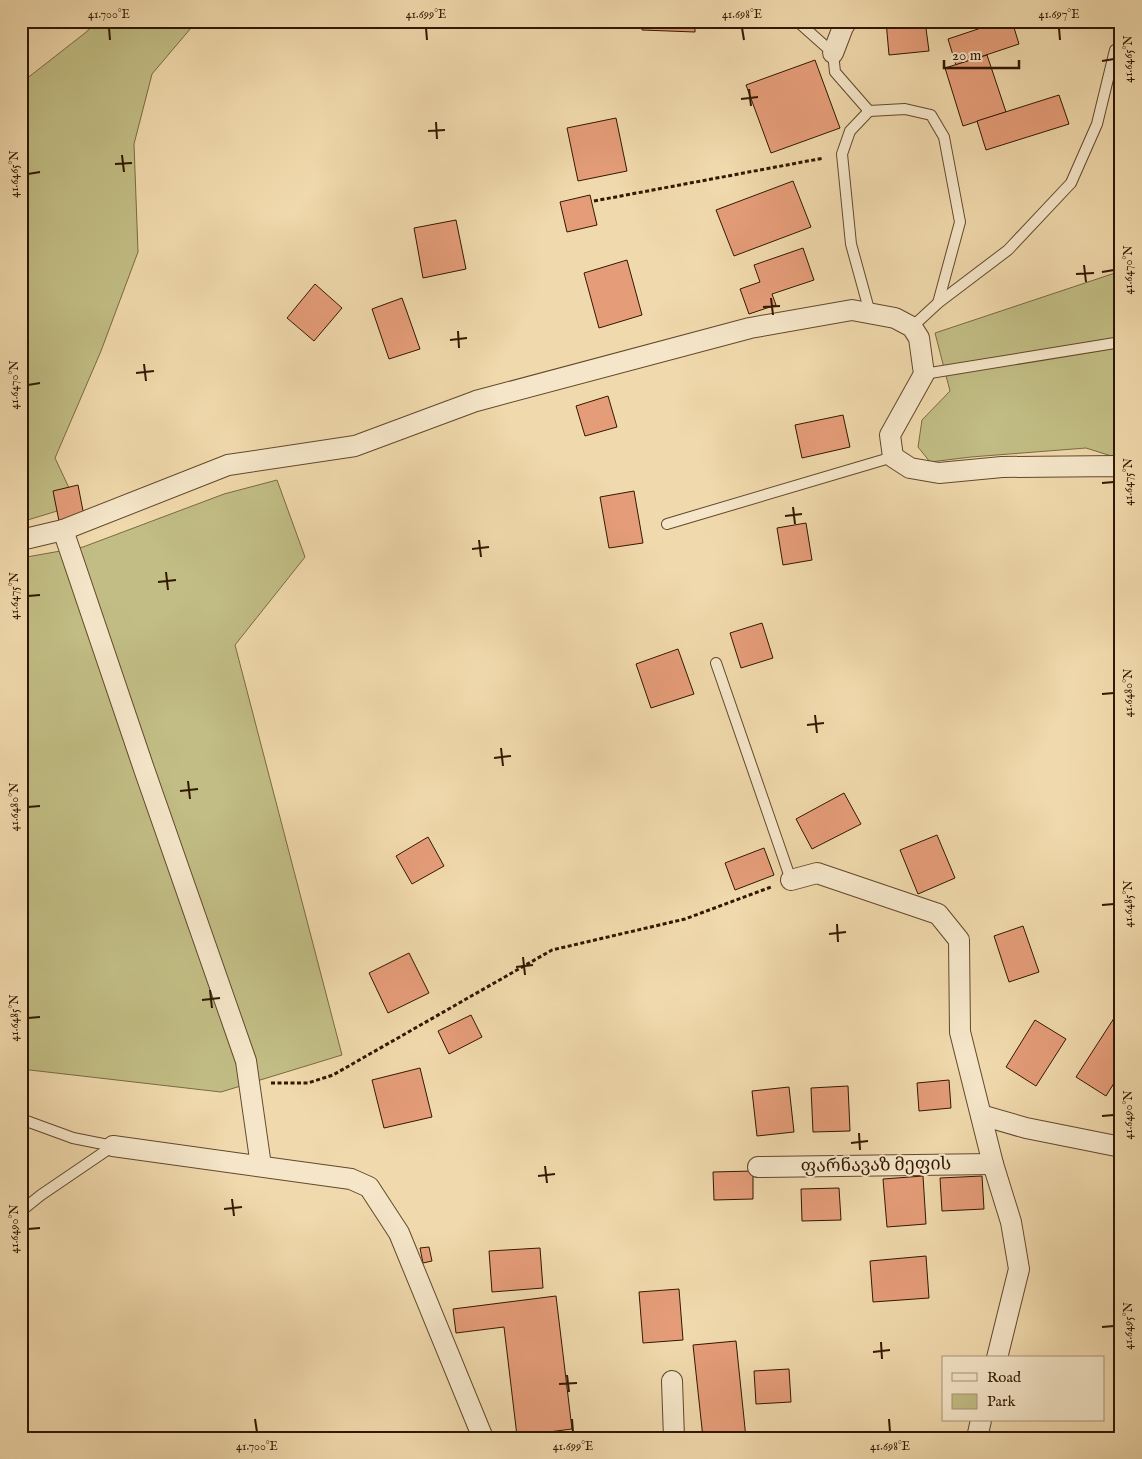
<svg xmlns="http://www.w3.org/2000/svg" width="1142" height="1459" font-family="'IM FELL English','Noto Serif Georgian',serif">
<rect width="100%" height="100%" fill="#f0d9ac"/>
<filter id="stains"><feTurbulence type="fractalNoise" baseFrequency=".004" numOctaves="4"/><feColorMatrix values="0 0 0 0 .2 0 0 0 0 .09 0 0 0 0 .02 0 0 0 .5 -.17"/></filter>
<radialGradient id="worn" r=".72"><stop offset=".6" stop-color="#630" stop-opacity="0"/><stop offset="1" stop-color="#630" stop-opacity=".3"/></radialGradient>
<g fill="#c1bd84" stroke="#7a6a42">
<path d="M98 21H200L191 28 152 74 134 144 138 252 101 351 55 458 77 505 21 522V252L25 245 21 232V83L85 33Z"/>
<path d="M1121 271V459L1086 448 971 457 930 462 918 447 922 420 950 391 935 333Z"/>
<path d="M277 480 305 557 235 645 342 1055 221 1092 21 1069V558L83 547 224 494Z"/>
</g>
<g fill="#e59d79" stroke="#321700">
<path d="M642 21H695V32L642 30Z"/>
<path d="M886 21H925L929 51 889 55Z"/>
<path d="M1002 21H1012L1019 44 956 65 948 39Z"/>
<path d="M987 55 1006 112 963 126 945 68Z"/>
<path d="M815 60 840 128 771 153 746 85Z"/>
<path d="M1059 95 1069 124 986 150 977 121Z"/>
<path d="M616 118 627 171 578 181 567 128Z"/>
<path d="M793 181 811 227 734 256 716 210Z"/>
<path d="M590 195 597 225 567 232 560 202Z"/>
<path d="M456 220 466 269 423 278 414 228Z"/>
<path d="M803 248 814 280 772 294 776 305 749 314 740 289 760 282 754 265Z"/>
<path d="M627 260 642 315 599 328 584 273Z"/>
<path d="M315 284 342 308 314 341 287 318Z"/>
<path d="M402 298 420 349 389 359 372 309Z"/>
<path d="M608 396 617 427 585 436 576 406Z"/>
<path d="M843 415 850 447 802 458 795 425Z"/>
<path d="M78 485 84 516 59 521 53 491Z"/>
<path d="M634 491 643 543 609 548 600 497Z"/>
<path d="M806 523 812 560 783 565 777 528Z"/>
<path d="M762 623 773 658 741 668 730 633Z"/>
<path d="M678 649 694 694 651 708 636 664Z"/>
<path d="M844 793 861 824 812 849 796 819Z"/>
<path d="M937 835 955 878 918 894 900 850Z"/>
<path d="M428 837 444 866 412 884 396 856Z"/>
<path d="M764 848 774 875 735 890 725 863Z"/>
<path d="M1023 926 1039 972 1009 982 994 936Z"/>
<path d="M409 953 429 993 388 1013 369 973Z"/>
<path d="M1118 1012 1121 1014V1072L1106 1096 1076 1077Z"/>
<path d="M471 1015 482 1037 449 1054 438 1031Z"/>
<path d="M1035 1020 1066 1039 1036 1086 1006 1067Z"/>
<path d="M420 1068 432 1117 384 1128 372 1080Z"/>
<path d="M949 1080 951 1108 919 1111 917 1083Z"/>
<path d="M848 1086 850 1131 813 1132 811 1088Z"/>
<path d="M789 1087 794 1132 757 1136 752 1091Z"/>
<path d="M753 1171V1199L714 1200 713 1172Z"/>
<path d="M923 1176 926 1224 887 1227 883 1179Z"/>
<path d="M982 1176 984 1209 942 1211 940 1178Z"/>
<path d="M839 1188 841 1220 802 1221 801 1189Z"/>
<path d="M429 1247 432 1261 423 1263 420 1248Z"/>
<path d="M540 1248 543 1288 492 1292 489 1251Z"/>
<path d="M926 1256 929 1298 873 1302 870 1261Z"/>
<path d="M679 1289 683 1340 643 1343 639 1292Z"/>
<path d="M556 1296 572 1429 517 1436 504 1327 456 1333 453 1309Z"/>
<path d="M736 1341 746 1438H703L693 1345Z"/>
<path d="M789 1369 791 1402 756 1404 754 1371Z"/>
</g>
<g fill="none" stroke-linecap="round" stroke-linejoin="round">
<defs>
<g id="lane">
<path d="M797 21 833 53 835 72 869 111 905 109 931 115 944 137 960 222 938 303 912 327"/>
<path d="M869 111 850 131 842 154 851 244 870 313"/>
<path d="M938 303 1008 250 1071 183 1097 124 1115 50"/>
<path d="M924 374 1121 342"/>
<path d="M667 524 893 457"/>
<path d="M716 663 791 880"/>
<path d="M21 1119 73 1138 113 1146"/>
<path d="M21 1211 41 1195 113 1146"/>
</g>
<g id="street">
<path d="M833 53 843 27 847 21"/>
<path d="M63 530 144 769 246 1061 261 1166"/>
<path d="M21 540 63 530 228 465 355 446 476 401 750 328 852 310 895 318 912 327 919 338 924 374 890 435 893 457 910 468 939 473 1002 467 1118 466 1121 468"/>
<path d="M791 880 817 873 938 914 959 940 960 1032 993 1164 1011 1222 1019 1269 997 1358"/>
<path d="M981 1115 1026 1128 1121 1147"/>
<path d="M113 1146 351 1179 369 1187 399 1233 483 1438"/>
<path d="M758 1167 993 1164"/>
<path d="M672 1381 674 1438"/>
<path d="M977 1438 981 1420"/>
</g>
</defs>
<use href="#lane" stroke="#62482b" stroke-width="12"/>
<use href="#street" stroke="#62482b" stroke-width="22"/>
<g stroke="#321700" stroke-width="3" stroke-dasharray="4 2.5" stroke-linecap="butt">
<path d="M594 201 824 158"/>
<path d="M271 1083H308L333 1075 552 950 685 919 771 887"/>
</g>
<use href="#lane" stroke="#f5e6c9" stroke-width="10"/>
<use href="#street" stroke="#f5e6c9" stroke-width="20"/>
</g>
<path fill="none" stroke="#321700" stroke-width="2" d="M109 28 110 40M426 28 427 40M742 28 744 40M1059 28 1060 40M1102 61 1114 59M749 89 751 106M741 99 758 97M436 122 437 139M428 131 445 130M122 155 124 172M115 164 132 163M28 174 40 172M1084 265 1086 282M1102 272 1114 270M1076 274 1094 273M771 298 773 315M763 307 780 306M458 331 459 348M450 340 467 338M144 364 146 381M136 373 154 371M28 385 40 383M1102 483 1114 482M793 507 795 524M785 516 802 514M479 540 481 557M472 549 489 547M166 572 168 590M158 582 176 580M28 596 40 595M1102 694 1114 693M815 715 817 733M807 725 824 723M501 748 503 766M494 758 511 756M188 781 190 799M180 791 198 789M28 807 40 806M1102 905 1114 904M837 924 838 942M829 934 846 932M523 957 525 975M516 967 533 965M210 990 212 1008M202 1000 220 998M28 1018 40 1017M1102 1116 1114 1115M859 1133 860 1150M851 1143 868 1141M545 1166 547 1183M538 1176 555 1174M232 1199 234 1216M224 1209 242 1207M28 1229 40 1228M1102 1327 1114 1326M881 1342 882 1359M873 1352 890 1350M567 1375 569 1392M559 1384 577 1383M255 1419 257 1432M572 1419 573 1432M889 1419 890 1432"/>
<g text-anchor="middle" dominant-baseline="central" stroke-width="4" stroke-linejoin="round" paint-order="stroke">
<g font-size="18" fill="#321700" stroke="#f5e6c9">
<text transform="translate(876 1166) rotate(-1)">ფარნავაზ მეფის</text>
</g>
</g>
<rect width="1142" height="1459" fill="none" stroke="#f0d9ac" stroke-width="55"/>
<rect x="942" y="1356" width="162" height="65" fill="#f5e6c9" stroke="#a79379"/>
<rect x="952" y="1373" width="25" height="8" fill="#f5e6c9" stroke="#a79379"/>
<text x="987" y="1382" font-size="15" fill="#321700">Road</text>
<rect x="952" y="1394" width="25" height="15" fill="#c1bd84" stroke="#a79379"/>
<text x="987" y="1406" font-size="15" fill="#321700">Park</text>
<path d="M944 60v8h75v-8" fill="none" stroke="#321700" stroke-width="2.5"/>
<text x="952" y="60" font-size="15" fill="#321700" stroke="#f5e6c9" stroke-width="4" paint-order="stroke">20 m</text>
<rect x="28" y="28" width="1086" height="1404" fill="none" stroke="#321700" stroke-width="2"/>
<g font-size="12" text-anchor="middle" fill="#321700">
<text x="109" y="18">41.700°E</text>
<text x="426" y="18">41.699°E</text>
<text x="742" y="18">41.698°E</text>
<text x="1059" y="18">41.697°E</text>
<text transform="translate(1128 59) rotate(-90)" y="4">41.6465°N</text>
<text transform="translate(14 174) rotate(-90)" y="4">41.6465°N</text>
<text transform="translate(1128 270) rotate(-90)" y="4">41.6470°N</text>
<text transform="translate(14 385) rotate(-90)" y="4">41.6470°N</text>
<text transform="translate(1128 482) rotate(-90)" y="4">41.6475°N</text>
<text transform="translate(14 596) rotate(-90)" y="4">41.6475°N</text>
<text transform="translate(1128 693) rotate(-90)" y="4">41.6480°N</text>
<text transform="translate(14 807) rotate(-90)" y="4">41.6480°N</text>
<text transform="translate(1128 904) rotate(-90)" y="4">41.6485°N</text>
<text transform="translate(14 1018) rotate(-90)" y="4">41.6485°N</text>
<text transform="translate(1128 1115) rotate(-90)" y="4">41.6490°N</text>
<text transform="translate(14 1229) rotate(-90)" y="4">41.6490°N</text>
<text transform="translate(1128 1326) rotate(-90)" y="4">41.6495°N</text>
<text x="257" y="1450">41.700°E</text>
<text x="573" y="1450">41.699°E</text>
<text x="890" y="1450">41.698°E</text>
</g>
<rect width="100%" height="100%" filter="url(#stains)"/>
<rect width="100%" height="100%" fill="url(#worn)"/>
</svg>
